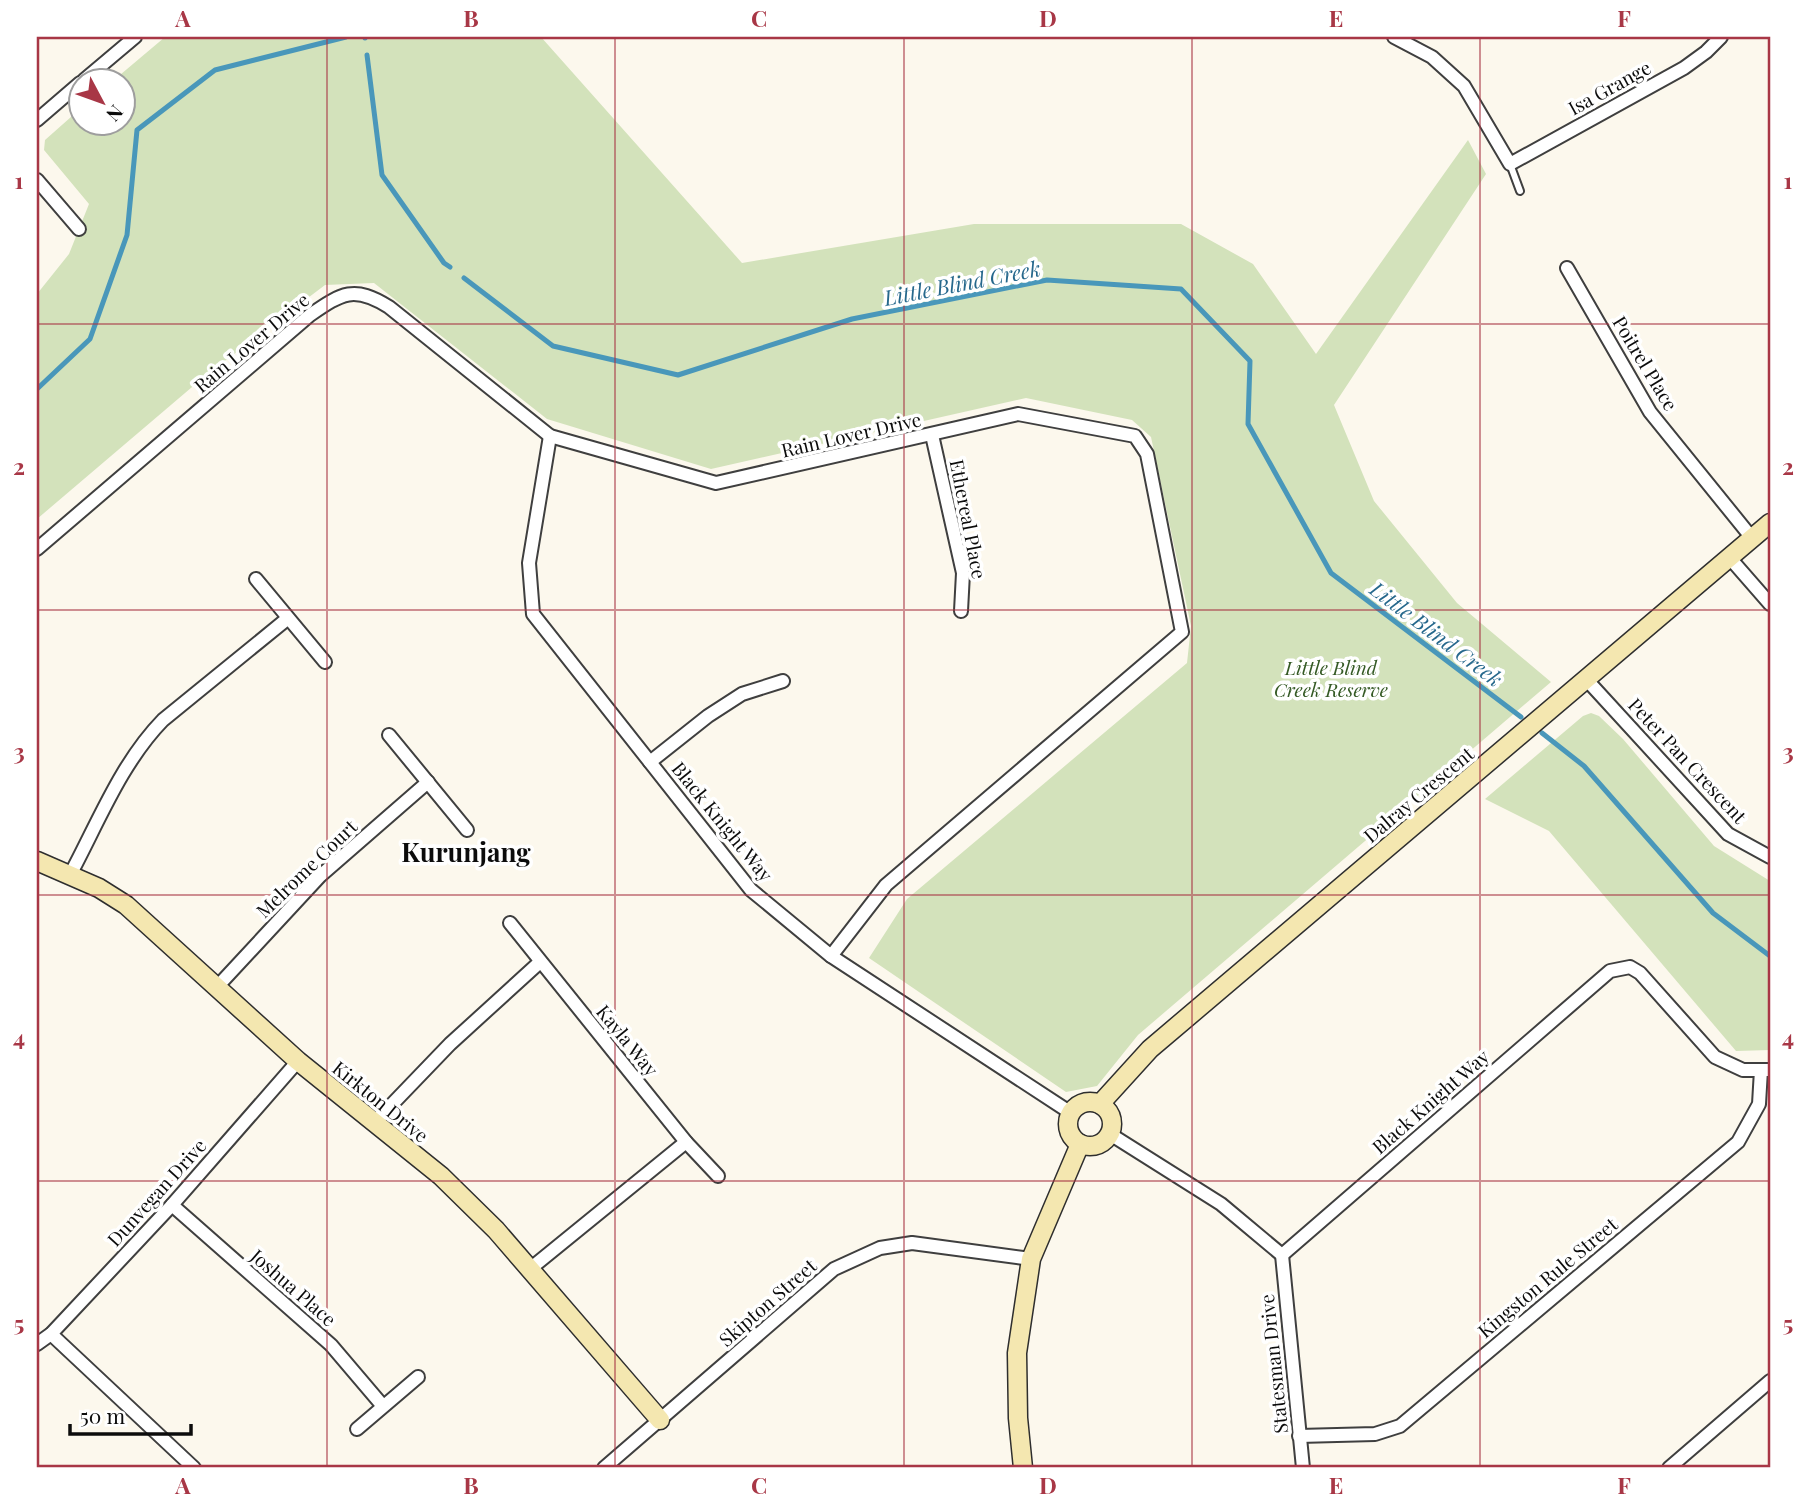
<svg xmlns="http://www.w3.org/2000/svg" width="1807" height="1505" font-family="'Playfair Display',serif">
<rect width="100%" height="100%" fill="#fcf8ed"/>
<g fill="#d3e2bb">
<path d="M165 37H541L742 263 974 224H1181L1253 264 1316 354 1468 140 1486 174 1334 405 1374 501 1457 603 1551 682 1138 1035 1097 1086 1066 1092 869 958 907 899 1187 663 1191 626 1151 437 1132 420 1026 398 711 469 547 419 374 283 325 285 205 376 37 519V294L69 254 89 204 44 150 45 140 80 109V122H122V80H114Z"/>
<path d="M1591 713 1599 716 1623 739 1714 846 1770 881V1050L1736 1051 1549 831 1485 799 1583 716Z"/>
</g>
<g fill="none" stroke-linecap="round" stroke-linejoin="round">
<g stroke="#4997ba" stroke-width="5">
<path d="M365 37V38"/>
<path d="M367 55 382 175 444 263 450 267"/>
<path d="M464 278 553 346 678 375 852 319 1047 280 1181 289 1250 361 1248 424 1331 573 1521 717"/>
<path d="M37 389 90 339 127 235 137 130 215 70 346 37"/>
<path d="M1542 733 1584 766 1713 913 1770 956"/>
</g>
<defs>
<path id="lane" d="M1510 164 1520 191"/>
<g id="street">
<path d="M1394 37 1432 57 1464 86 1510 164 1684 68 1706 52 1721 37"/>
<path d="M84 80 135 37"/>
<path d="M37 120 80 83"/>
<path d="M37 180 79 229"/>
<path d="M1567 268 1650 412 1752 538"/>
<path d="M932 435 963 573 961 611"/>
<path d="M550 436 529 563 533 614 751 890 831 956 1071 1113"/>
<path d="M37 549 310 315C342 293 354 285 389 307L550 436 716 483 1018 414 1135 436 1147 454 1182 632 886 885 831 956"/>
<path d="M1729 557 1770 604"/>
<path d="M256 579 325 662"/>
<path d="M1586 679 1728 834 1770 857"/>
<path d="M389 735 467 830"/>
<path d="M650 762 708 716 742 694 783 681"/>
<path d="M70 875C98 823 121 763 163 720L287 619"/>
<path d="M510 923 686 1142 718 1176"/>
<path d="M217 987 320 876 428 782"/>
<path d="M375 1122 450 1044 540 962"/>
<path d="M1110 1134 1221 1204 1282 1255 1610 971 1630 967 1640 973 1715 1057 1743 1070H1770"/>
<path d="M172 1205 331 1345 382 1405"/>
<path d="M1282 1255 1303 1468"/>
<path d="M530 1269 686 1142"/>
<path d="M51 1334 194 1468"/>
<path d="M37 1344 51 1334 172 1205 298 1061"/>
<path d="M357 1429 418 1377"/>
<path d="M1299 1436 1375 1434 1400 1426 1738 1142 1759 1104 1761 1070"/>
<path d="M604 1468 834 1269 880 1248 912 1243 1031 1259"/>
<path d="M1669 1468 1770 1381"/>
</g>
<g id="secondary">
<path d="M37 861 99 888 126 905 298 1061 441 1176 496 1230 660 1420"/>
<circle cx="1090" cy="1124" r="22"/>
<path d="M1100 1104 1150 1049 1770 523"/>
<path d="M1023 1468 1018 1418 1017 1353 1031 1259 1080 1144"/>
</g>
</defs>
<use href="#lane" stroke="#3f3f3f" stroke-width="10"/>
<use href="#street" stroke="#3f3f3f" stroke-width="16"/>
<use href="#secondary" stroke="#2e2e2e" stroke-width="21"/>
<use href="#lane" stroke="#fff" stroke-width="6"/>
<use href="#street" stroke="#fff" stroke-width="12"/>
<use href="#secondary" stroke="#f4e7b0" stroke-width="18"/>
</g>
<path fill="none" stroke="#a83746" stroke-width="2" stroke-opacity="0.55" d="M327 37V1468M615 37V1468M904 37V1468M1192 37V1468M1480 37V1468M37 324H1770M37 610H1770M37 895H1770M37 1181H1770"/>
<g text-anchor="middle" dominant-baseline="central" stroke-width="7" stroke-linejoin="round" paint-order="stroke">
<g font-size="19" fill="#0c0c0c" stroke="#fff">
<text transform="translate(1609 87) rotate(-29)">Isa Grange</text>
<text transform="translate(251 342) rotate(-40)">Rain Lover Drive</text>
<text transform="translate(1646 363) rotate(59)">Poitrel Place</text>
<text transform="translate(851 434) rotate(-13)">Rain Lover Drive</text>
<text transform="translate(969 519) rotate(79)">Ethereal Place</text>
<text transform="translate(1688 760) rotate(47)">Peter Pan Crescent</text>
<text transform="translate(1418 794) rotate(-40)">Dalray Crescent</text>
<text transform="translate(723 821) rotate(51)">Black Knight Way</text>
<text transform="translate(306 868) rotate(-44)">Melrome Court</text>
<text transform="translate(628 1040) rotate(51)">Kayla Way</text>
<text transform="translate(381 1101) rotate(39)">Kirkton Drive</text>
<text transform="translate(1430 1101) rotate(-41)">Black Knight Way</text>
<text transform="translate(156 1192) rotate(-48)">Dunvegan Drive</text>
<text transform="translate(1547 1277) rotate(-40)">Kingston Rule Street</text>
<text transform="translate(294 1287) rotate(41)">Joshua Place</text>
<text transform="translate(767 1302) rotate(-41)">Skipton Street</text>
<text transform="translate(1273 1364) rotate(-96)">Statesman Drive</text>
</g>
<g font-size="19" font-style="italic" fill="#355a25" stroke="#fff">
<text x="1331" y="667">Little Blind<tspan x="1331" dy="22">Creek Reserve</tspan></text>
</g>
<g font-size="21" font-style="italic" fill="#26688c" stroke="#fff">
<text transform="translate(962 282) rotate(-11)">Little Blind Creek</text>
<text transform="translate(1437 633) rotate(37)">Little Blind Creek</text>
</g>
<g font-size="26" font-weight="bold" fill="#0c0c0c" stroke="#fff">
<text x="466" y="851">Kurunjang</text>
</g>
</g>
<rect width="1807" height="1505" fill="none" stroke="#ffffff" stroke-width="77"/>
<g transform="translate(102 102) rotate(131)"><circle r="33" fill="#ffffff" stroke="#9e9e9e" stroke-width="2"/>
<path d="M0-5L12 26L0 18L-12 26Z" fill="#a83746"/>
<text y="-10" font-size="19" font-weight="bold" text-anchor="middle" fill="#0c0c0c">N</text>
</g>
<path d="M70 1424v10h121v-10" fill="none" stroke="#0c0c0c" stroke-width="3.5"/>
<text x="80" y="1424" font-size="21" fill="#0c0c0c" stroke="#ffffff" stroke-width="5" paint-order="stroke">50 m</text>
<rect x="38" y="38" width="1731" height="1428" fill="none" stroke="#a83746" stroke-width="2.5"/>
<g font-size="23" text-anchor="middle" font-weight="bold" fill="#a83746">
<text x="183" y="27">A</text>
<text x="471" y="27">B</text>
<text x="759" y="27">C</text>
<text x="1048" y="27">D</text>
<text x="1336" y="27">E</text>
<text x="1624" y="27">F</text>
<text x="19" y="189">1</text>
<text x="1788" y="189">1</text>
<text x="19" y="475">2</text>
<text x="1788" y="475">2</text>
<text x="19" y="760">3</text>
<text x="1788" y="760">3</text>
<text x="19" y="1046">4</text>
<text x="1788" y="1046">4</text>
<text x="19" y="1332">5</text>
<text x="1788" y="1332">5</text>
<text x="183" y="1494">A</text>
<text x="471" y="1494">B</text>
<text x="759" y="1494">C</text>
<text x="1048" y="1494">D</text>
<text x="1336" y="1494">E</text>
<text x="1624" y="1494">F</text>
</g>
</svg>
